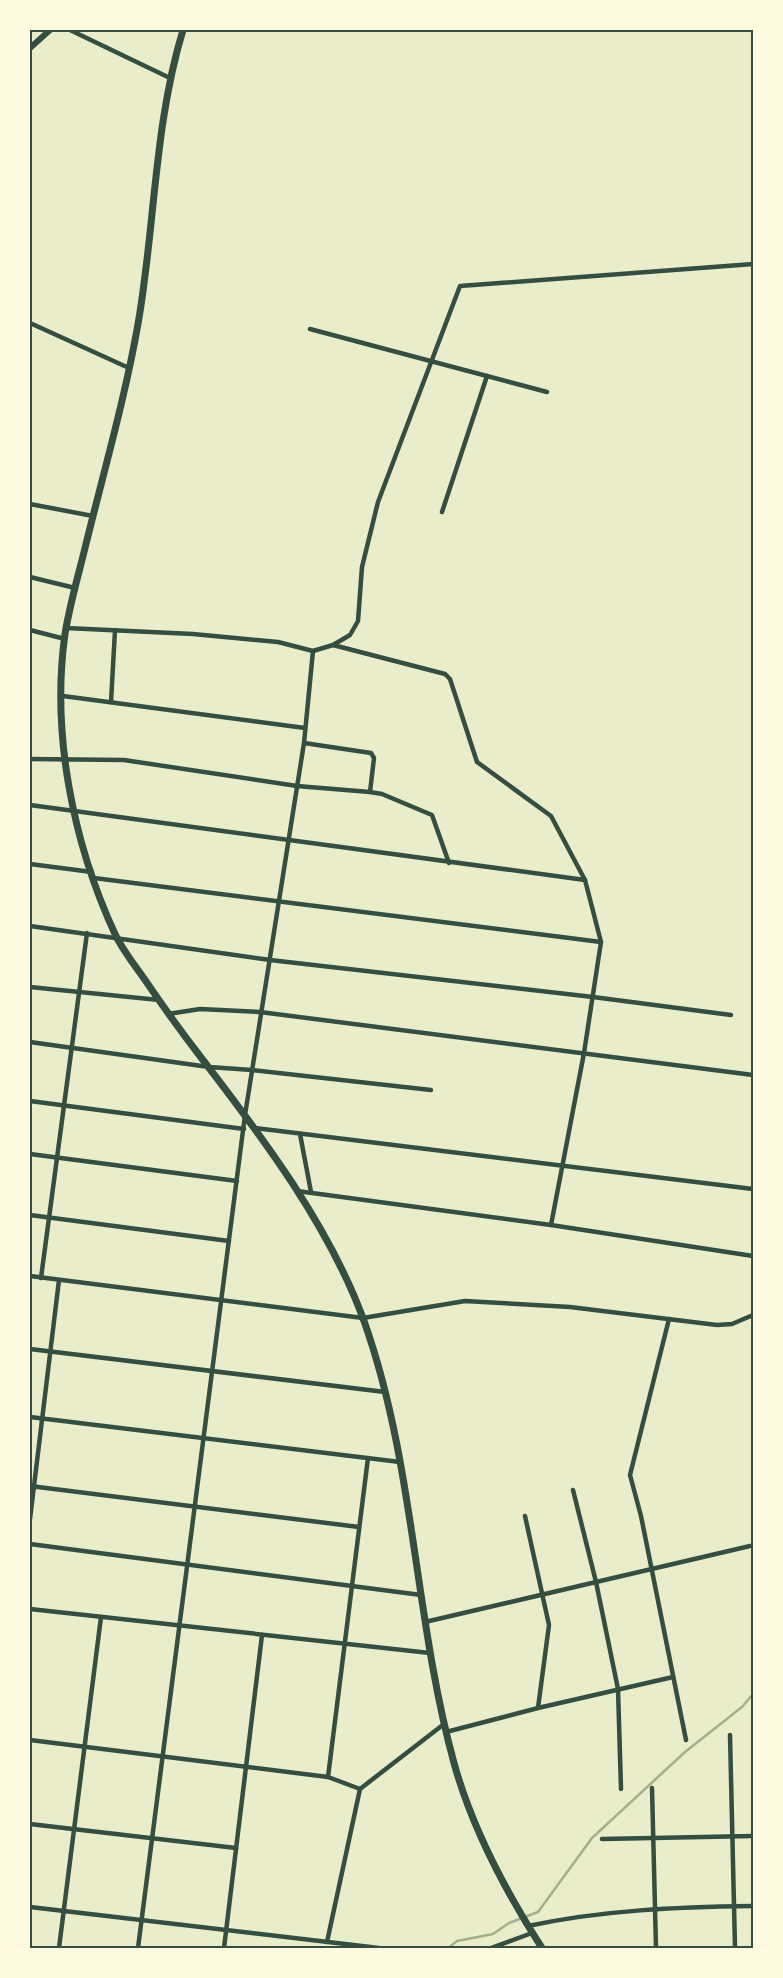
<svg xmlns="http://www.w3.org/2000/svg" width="783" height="1978" font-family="'Sofia Sans Condensed',sans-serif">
<rect width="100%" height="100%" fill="#e9edc9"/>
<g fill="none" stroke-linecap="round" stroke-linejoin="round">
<path stroke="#a3b18a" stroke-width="2.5" d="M448 1948 457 1941 493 1934 509 1923 538 1912 592 1838 685 1752 742 1707 753 1694"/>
<g stroke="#344e41" stroke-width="4.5">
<path d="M70 30 172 79"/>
<path d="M30 323 129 368"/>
<path d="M310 329 547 392"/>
<path d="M30 504 93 516"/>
<path d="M442 512 487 376"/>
<path d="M30 577 75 588"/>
<path d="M66 628 193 634 278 642 313 651 333 645 350 635 358 621 362 567 378 502 460 286 753 264"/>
<path d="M30 630 65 639"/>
<path d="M333 645 445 674 450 679 477 762 551 816 585 880 601 942 584 1053 551 1225"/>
<path d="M63 696 305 728"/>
<path d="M111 702 115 630"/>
<path d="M304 743 371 753 374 758 370 792"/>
<path d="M30 759 124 760 297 786 370 792 382 794 432 815 449 863"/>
<path d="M30 805 585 880"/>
<path d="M30 864 92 872"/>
<path d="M94 878 601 942"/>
<path d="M30 926 270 960 593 997 731 1015"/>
<path d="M30 987 159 1000"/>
<path d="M168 1014 200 1009 260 1012 753 1075"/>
<path d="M30 1042 209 1067 252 1070 431 1090"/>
<path d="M30 1101 244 1129"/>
<path d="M255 1128 753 1189"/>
<path d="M300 1134 311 1192"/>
<path d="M30 1154 237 1181"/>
<path d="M297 1191 551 1225 753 1256"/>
<path d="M30 1215 229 1241"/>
<path d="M30 1276 363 1318 465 1301 570 1307 717 1325 732 1324 753 1315"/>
<path d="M41 1278 87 933"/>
<path d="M669 1319 630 1475 641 1516 686 1740"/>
<path d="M30 1349 385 1392"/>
<path d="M30 1417 400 1462"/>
<path d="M30 1486 359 1527"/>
<path d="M573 1490 596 1582 618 1689 621 1789"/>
<path d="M525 1516 549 1625 538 1708"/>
<path d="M30 1519 59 1280"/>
<path d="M30 1544 421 1595"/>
<path d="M30 1609 430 1653"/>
<path d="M425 1622 750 1546"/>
<path d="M446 1732 538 1708 673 1677"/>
<path d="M730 1735 735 1948"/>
<path d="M30 1740 328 1777 360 1789"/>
<path d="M328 1777 368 1458"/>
<path d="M652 1788 656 1948"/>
<path d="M30 1824 236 1848"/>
<path d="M602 1839 753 1836"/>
<path d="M30 1907 379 1948"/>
<path d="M528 1926C603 1910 677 1907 753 1906"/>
<path d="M327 1942 360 1789 444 1724"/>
<path d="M59 1948 101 1617"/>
<path d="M138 1948 245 1115 304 743 313 651"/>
<path d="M224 1948 262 1635"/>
<path d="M491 1948 532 1933"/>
</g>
<path stroke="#344e41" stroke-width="6" d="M30 48 50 30"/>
<path stroke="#344e41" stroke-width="7" d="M183 30C154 125 155 227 138 324 125 398 104 471 86 544 79 573 70 603 65 634 51 733 73 843 115 934 122 949 133 963 143 977 162 1005 182 1033 203 1060 263 1138 330 1227 364 1321 415 1464 414 1618 454 1763 472 1828 506 1892 542 1948"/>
</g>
<rect width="783" height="1978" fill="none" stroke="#fefae0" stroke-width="62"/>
<rect x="31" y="31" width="721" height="1916" fill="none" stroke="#344e41" stroke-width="2"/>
</svg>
